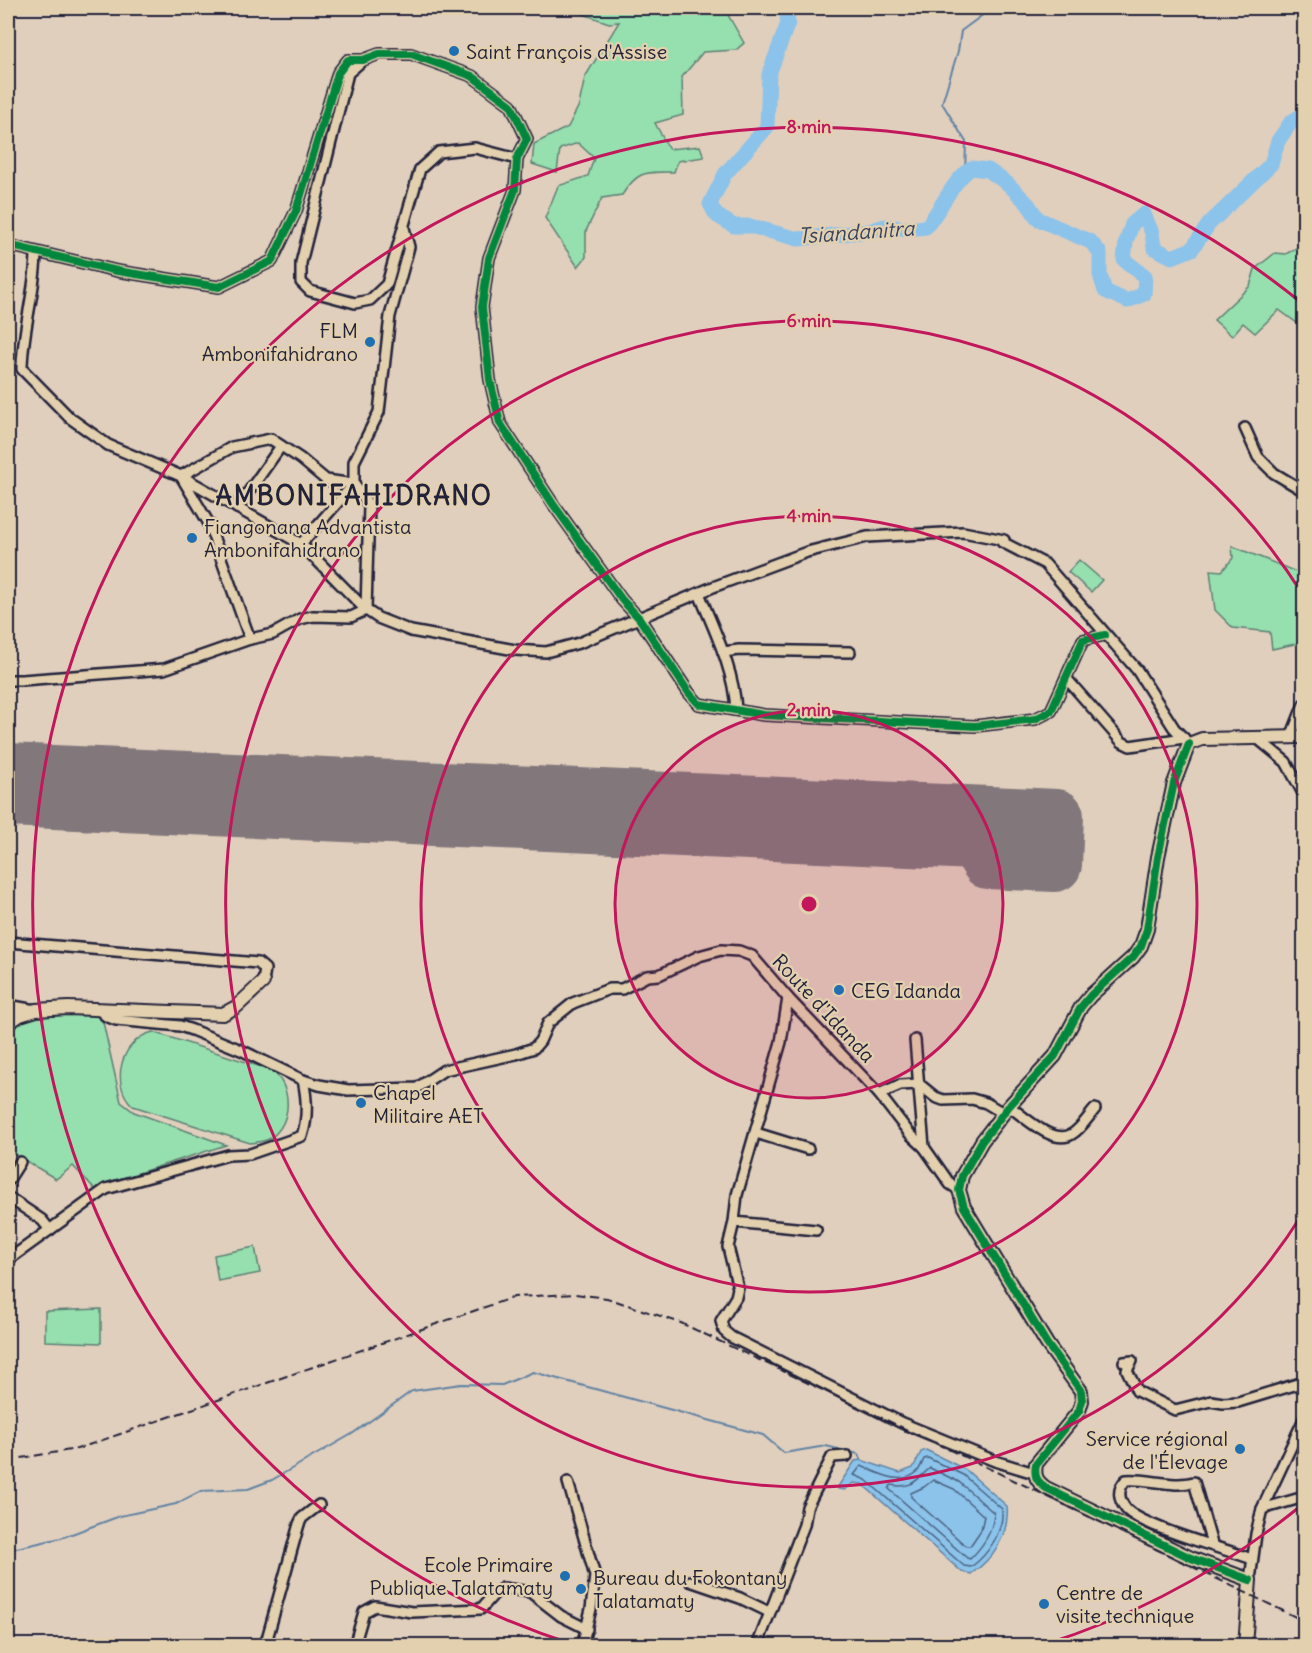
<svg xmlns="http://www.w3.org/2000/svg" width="1312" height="1653" font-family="Delius,sans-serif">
<rect width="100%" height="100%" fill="#e1cfbd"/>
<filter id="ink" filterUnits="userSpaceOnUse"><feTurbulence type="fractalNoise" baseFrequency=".0167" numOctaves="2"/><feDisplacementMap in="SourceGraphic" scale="12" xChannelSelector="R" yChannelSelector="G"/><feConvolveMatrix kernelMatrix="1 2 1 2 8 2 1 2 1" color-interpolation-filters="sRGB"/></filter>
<g filter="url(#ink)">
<g fill="#96dfae" stroke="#5c8074" stroke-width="1.5">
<path d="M580 8H724L744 43 736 50 703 52 682 77 683 115 655 123 669 149 700 146 704 157 678 161 674 172C646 172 638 170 622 195L602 198 586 231V257L578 267 545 218 558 186 588 176 594 158 578 143 560 149 557 172 532 164 534 144 568 127 579 105 585 77 619 22 609 23 577 12Z"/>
<path d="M1301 245 1304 247V328L1279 310 1255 333 1243 323 1232 336 1214 320 1250 286 1255 269 1275 253 1286 254Z"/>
<path d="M1232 546 1304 575V642L1272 649 1270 632 1233 628 1215 610 1210 570 1222 571 1233 558Z"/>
<path d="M1079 560 1102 580 1091 592 1068 572Z"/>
<path d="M45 1011H91L103 1022 121 1102 134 1112 226 1145 110 1182 95 1189 73 1166 56 1179 8 1150V1027Z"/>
<path d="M153 1032 271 1070C293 1086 293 1124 269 1139 263 1142 257 1142 250 1143L133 1106C109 1084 121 1039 153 1032Z"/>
<path d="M255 1247 260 1273 218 1281 214 1255Z"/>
<path d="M101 1309V1343L45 1341V1311Z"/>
</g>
<path fill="#8bc3ea" stroke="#6183a4" stroke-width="1.5" d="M926 1450 966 1470 1007 1506C1010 1534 993 1559 971 1574L962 1572 862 1484 853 1483 845 1490 838 1489 839 1485 855 1461 861 1460 900 1473 913 1468 921 1452Z"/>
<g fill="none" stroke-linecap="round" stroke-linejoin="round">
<g stroke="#4c6281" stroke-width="1.5">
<path d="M928 1458 963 1475 1002 1509C1004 1531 988 1555 971 1567L964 1566 866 1480 854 1475 861 1466C877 1472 901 1487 917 1472 920 1469 922 1463 924 1459Z"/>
<path d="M930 1468 959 1482 994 1513C993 1532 983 1546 970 1559L967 1558 889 1489 891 1485C913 1489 916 1480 930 1468Z"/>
<path d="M933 1480 954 1489 984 1516 981 1530 970 1546H966L911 1497V1493L924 1487Z"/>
</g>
<g stroke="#6183a4" stroke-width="2">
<path d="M965 173 966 142 942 103 958 51 961 31 992 8"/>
<path d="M8 1550 61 1538 120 1516 176 1504 201 1491 248 1489 272 1480 352 1434 412 1391 461 1384 502 1385 533 1372 763 1435 784 1453 826 1446 858 1454 861 1460"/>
</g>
<path stroke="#8bc3ea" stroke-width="15" d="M786 8 788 23 769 74 767 127 725 174 710 204 716 215 734 226H750L798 239 869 231 885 226 908 229 926 227C942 208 951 183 971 168L988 170 1008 184 1028 204 1038 219 1091 242 1100 253V275L1105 291 1127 301 1144 294 1145 276 1124 260 1126 242 1132 224 1144 214 1152 233 1154 248 1172 257 1192 249 1209 224 1271 164 1278 141 1291 122 1304 114"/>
<path stroke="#82787c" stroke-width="54" d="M8 770 1057 816 1055 865 988 862 976 843 8 800"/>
<defs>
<g id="minor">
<path d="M363 60 348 73 301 263V282L310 291 355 303 370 300 387 284 420 169 439 152 475 148 517 159"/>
<path d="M8 245 117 271 219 287 272 261 296 211 338 73 348 60H363L379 54H411L472 76 511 105 527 139 517 159 515 190 489 258 482 307 490 380 500 423 553 504 622 600 639 618 689 693 699 704 764 715 975 726 1035 719 1051 711 1083 640 1105 635"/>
<path d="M36 252C36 291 22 330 22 369L70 418 108 445 181 476 301 544 366 610 378 618 411 631 515 650 546 652 579 643 713 587 807 552 867 537 963 532 1004 540 1002 542 1045 564 1137 670 1174 728 1189 744"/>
<path d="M1245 428 1258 457 1274 473 1304 491"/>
<path d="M181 476 232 447 271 439 301 459 326 480 354 484"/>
<path d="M182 478 208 522 250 639"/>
<path d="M237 508 281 446"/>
<path d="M301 544 354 484"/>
<path d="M699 593C714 630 734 669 736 710"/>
<path d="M366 610 369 505 354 484V462L379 412 390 316 409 247 404 228"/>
<path d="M723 652 739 650 850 652"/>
<path d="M1066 678 1122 742 1130 746 1184 738"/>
<path d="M8 680H22L164 669 250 639 273 634 300 619 313 616 351 617 366 610"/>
<path d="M1291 737 1304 704"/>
<path d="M1257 738 1286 762 1304 795"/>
<path d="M8 942 258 963 265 969 263 982"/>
<path d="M788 998 781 1042 737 1195 734 1222 728 1247 738 1288 736 1297 721 1321 724 1331 731 1337 902 1423 995 1461 1034 1473"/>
<path d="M8 1005 35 1010"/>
<path d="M98 1009 106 1016 116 1020 180 1026 192 1030 241 1050 303 1080 319 1085 348 1090 417 1088 444 1070 516 1054 534 1048 540 1041 548 1023 573 1003 609 989H622L647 976 659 975 699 956 721 950 739 951 752 956 788 998 879 1094 910 1134 924 1147 950 1184 959 1190"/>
<path d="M915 1040 924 1147"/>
<path d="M879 1094 900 1085 919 1084 935 1097 943 1100 972 1099 986 1103 1003 1113"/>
<path d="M1009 1106C1023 1116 1054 1146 1072 1134 1081 1129 1088 1117 1095 1109"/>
<path d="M756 1133 808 1149"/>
<path d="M8 1181 20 1162"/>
<path d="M8 1197 42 1220 50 1230"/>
<path d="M734 1222 816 1230"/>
<path d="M8 1260 106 1189 228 1155 250 1154 302 1136C308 1118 307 1098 303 1080"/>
<path d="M1124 1362 1132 1361 1127 1370 1137 1391 1175 1410 1211 1401 1223 1403 1238 1402 1304 1382"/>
<path d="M568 1482 595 1576 591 1609 582 1646"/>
<path d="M1262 1509 1304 1497"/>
<path d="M1212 1544 1194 1482C1172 1488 1149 1478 1126 1480 1117 1489 1118 1499 1126 1509 1142 1527 1226 1549 1252 1559"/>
<path d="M1250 1580 1256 1534 1262 1509 1304 1419"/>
<path d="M690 1581 740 1598 769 1612"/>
<path d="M265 1646 299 1524 302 1518 319 1505"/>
<path d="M354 1646 364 1612 375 1606 412 1612 481 1609 494 1594 503 1588 530 1592 561 1616 587 1629"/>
<path d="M757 1646 804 1525 807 1507 832 1457 847 1456"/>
</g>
<g id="tertiary">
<path d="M8 1023 20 1015 36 1010 68 1008 223 1014 236 1007 263 982"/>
<path d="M1245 1646 1250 1580 1191 1558 1046 1488C1036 1481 1034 1476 1036 1464L1079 1411 1082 1401 1081 1391 1047 1344 964 1207 959 1190 962 1176 982 1141 1009 1106 1055 1056 1081 1007 1091 995 1133 957 1141 946 1147 929 1158 857 1174 783 1189 744 1202 739 1304 737"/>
</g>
</defs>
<use href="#minor" stroke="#22223b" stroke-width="14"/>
<use href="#tertiary" stroke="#22223b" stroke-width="16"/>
<use href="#minor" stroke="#e3d0ae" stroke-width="9"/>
<use href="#tertiary" stroke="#e3d0ae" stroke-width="12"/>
<path stroke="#22223b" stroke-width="2" stroke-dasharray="9 4.5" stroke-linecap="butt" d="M8 1458H21L77 1449 514 1297 575 1294 607 1298 681 1323 1026 1486 1304 1621"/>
<defs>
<g id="cycleway">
<path d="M8 245 117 271 219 287 272 261 296 211 338 73 348 60H363L379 54H411L472 76 511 105 527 139 517 159 515 190 489 258 482 307 490 380 500 423 553 504 622 600 639 618 689 693 699 704 764 715 975 726 1035 719 1051 711 1083 640 1105 635"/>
<path d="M1189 744 1174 783 1158 857 1147 929 1141 946 1133 957 1091 995 1081 1007 1055 1056 1009 1106 982 1141 962 1176 959 1190 964 1207 1047 1344 1081 1391 1082 1401 1079 1411 1036 1464C1034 1476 1036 1481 1046 1488L1191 1558 1250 1580"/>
</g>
</defs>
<use href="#cycleway" stroke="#e3d0ae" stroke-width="11"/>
<use href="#cycleway" stroke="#00873e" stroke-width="8"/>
</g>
</g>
<circle cx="809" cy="904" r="194" fill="#c2185b" fill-opacity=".12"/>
<g fill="none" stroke="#c2185b" stroke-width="3">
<circle cx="809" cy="904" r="194"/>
<circle cx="809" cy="904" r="388"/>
<path d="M1303 1213A583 583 0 1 1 1303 595"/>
<path d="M1303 1504A777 777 0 0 1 1043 1645M575 1645A777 777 0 1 1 1303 304"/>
</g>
<g fill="#1f6fb2" stroke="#e3d0ae" stroke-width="2">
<circle cx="454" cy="51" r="6"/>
<circle cx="370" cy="342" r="6"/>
<circle cx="192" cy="538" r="6"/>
<circle cx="839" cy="990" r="6"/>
<circle cx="361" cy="1103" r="6"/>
<circle cx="1240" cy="1449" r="6"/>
<circle cx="565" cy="1576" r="6"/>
<circle cx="581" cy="1589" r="6"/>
<circle cx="1044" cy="1604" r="6"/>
</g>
<g text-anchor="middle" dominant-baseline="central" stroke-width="4.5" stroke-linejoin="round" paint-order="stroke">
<g font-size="20" fill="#22223b" stroke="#e3d0ae" text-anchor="start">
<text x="466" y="51">Saint François d'Assise</text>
<text x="358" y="330" text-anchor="end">FLM<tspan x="358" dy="23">Ambonifahidrano</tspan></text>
<text x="204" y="526">Fiangonana Advantista<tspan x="204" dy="23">Ambonifahidrano</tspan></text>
<text x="851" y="990">CEG Idanda</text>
<text x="373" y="1092">Chapel<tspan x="373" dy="23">Militaire AET</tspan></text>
<text x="1228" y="1438" text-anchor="end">Service régional<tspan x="1228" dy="23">de l'Élevage</tspan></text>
<text x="553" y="1564" text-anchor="end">Ecole Primaire<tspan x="553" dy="23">Publique Talatamaty</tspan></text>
<text x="593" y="1577">Bureau du Fokontany<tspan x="593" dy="23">Talatamaty</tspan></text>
<text x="1056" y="1592">Centre de<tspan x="1056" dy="23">visite technique</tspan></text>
</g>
<g font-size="20" fill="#22223b" stroke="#e3d0ae">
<text transform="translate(824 1008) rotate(47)">Route d'Idanda</text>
</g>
<g font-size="21" font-style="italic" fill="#37425e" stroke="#e3d0ae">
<text transform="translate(856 232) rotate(-4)">Tsiandanitra</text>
</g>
<g font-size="26" font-weight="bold" letter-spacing="1.5" fill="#22223b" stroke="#e3d0ae">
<text x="354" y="495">AMBONIFAHIDRANO</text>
</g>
</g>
<circle cx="809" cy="904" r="9" fill="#c2185b" stroke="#e3d0ae" stroke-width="3"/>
<g font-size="18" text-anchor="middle" font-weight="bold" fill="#c2185b" stroke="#e3d0ae" stroke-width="4.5" stroke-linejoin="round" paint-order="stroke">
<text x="809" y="133">8 min</text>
<text x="809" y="327">6 min</text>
<text x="809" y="522">4 min</text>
<text x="809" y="716">2 min</text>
</g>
<rect width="1312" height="1653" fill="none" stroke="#e3d0ae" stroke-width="30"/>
<rect x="15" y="15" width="1282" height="1623" fill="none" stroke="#22223b" stroke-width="2" filter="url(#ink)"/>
</svg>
